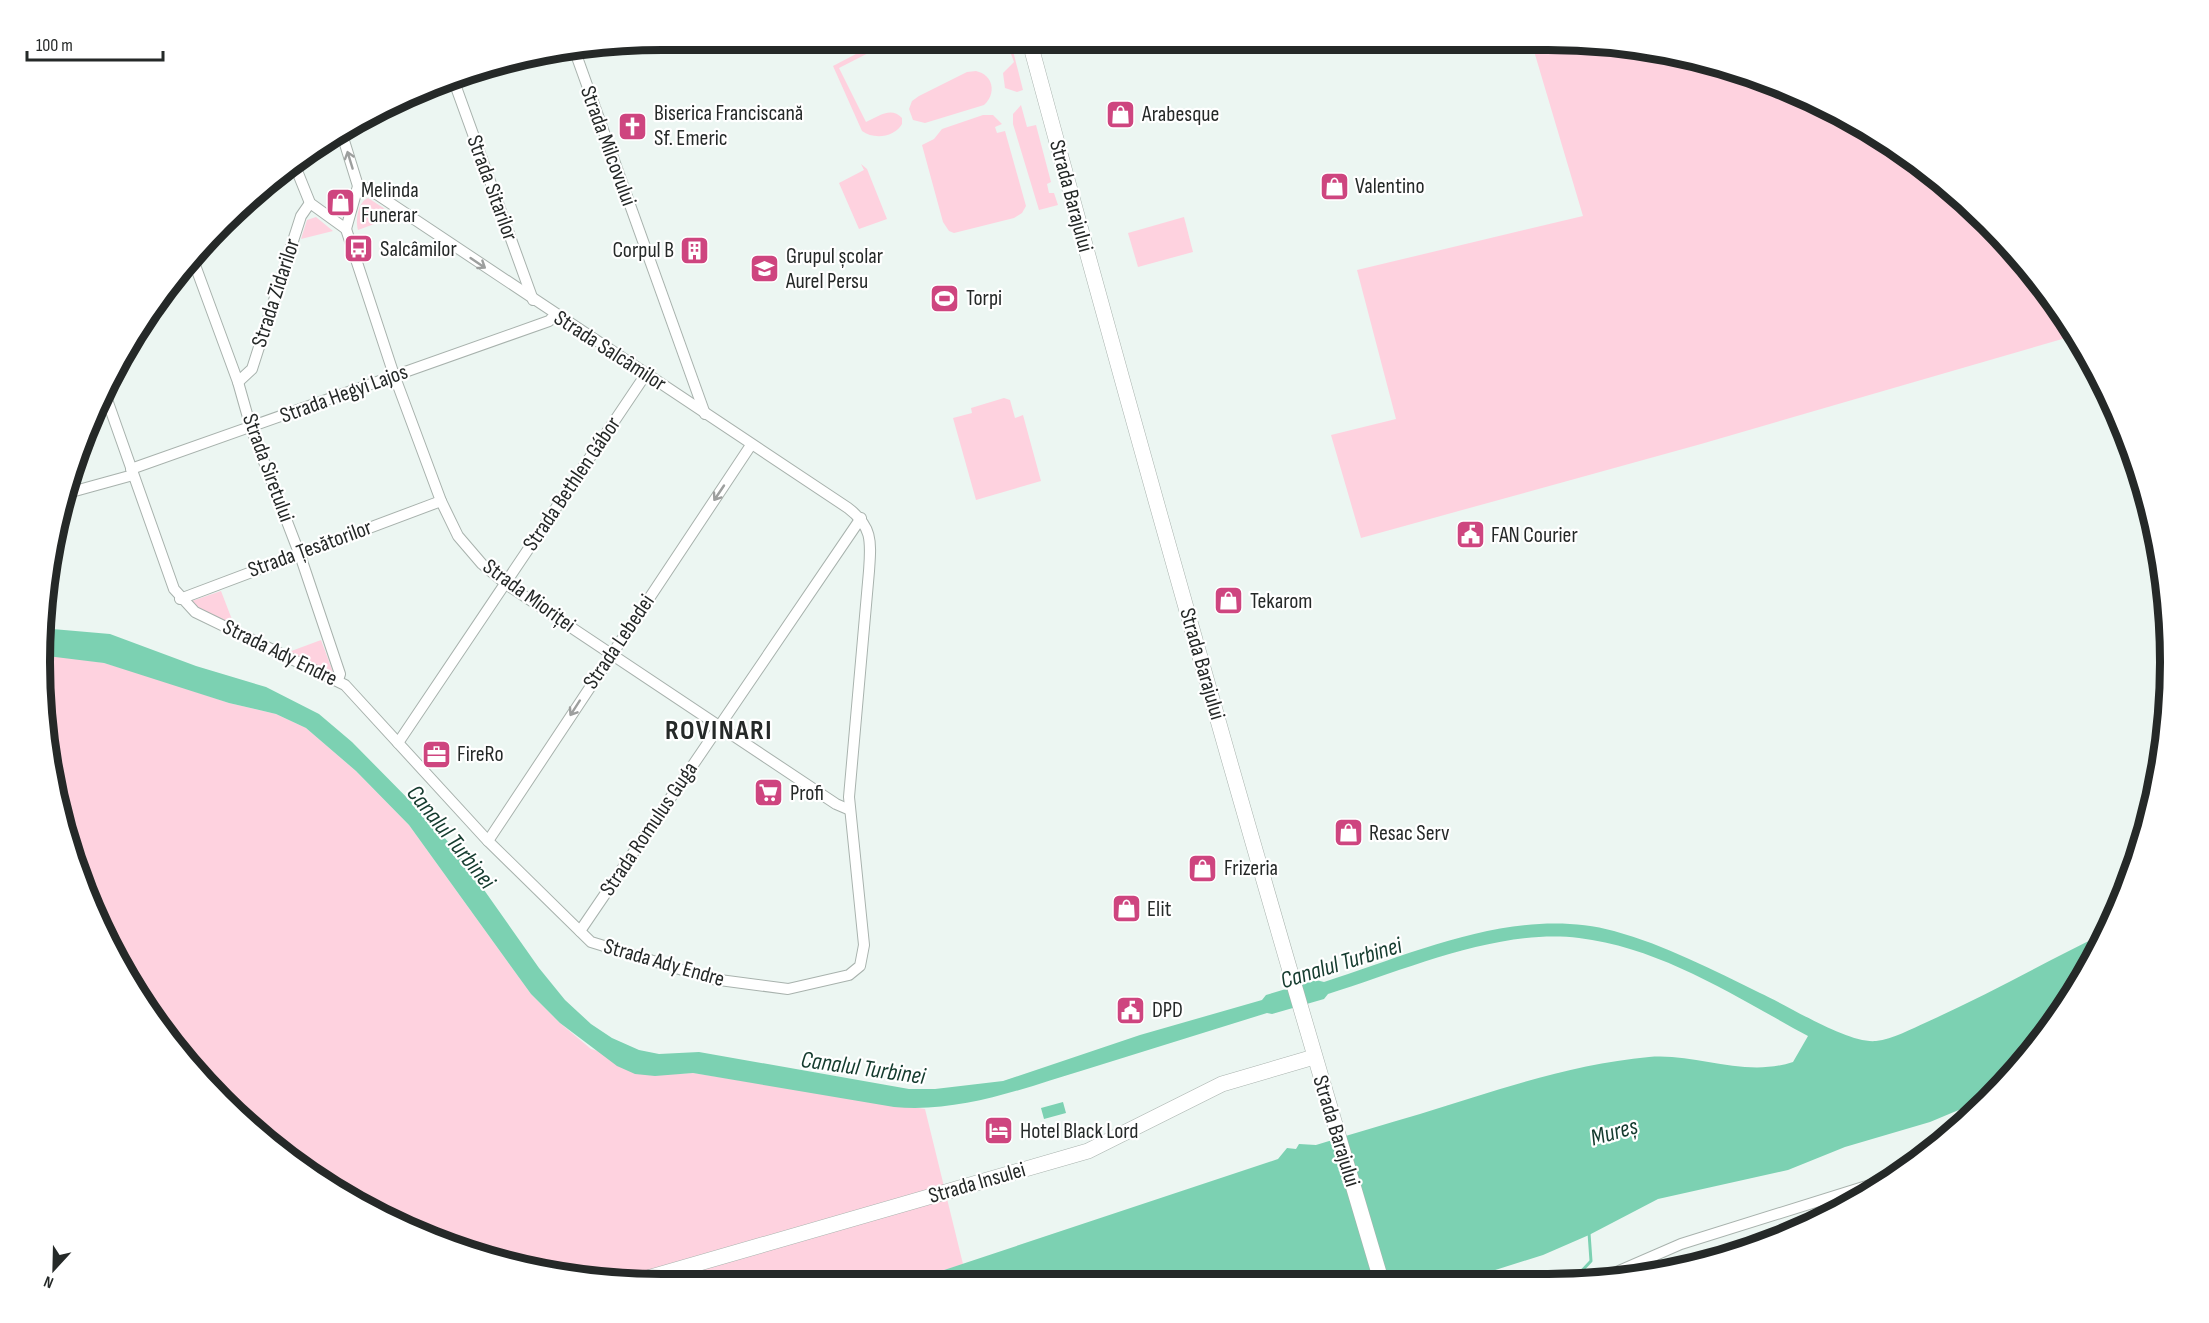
<svg xmlns="http://www.w3.org/2000/svg" width="2209" height="1323" font-family="'Sofia Sans Condensed',sans-serif">
<rect width="100%" height="100%" fill="#ecf6f2"/>
<g fill="#fed2df">
<path d="M1589 40 1748 72 1894 144 1988 222 2065 316 2076 335 1701 444 1361 538 1331 435 1396 419 1357 270 1583 216 1531 41Z"/>
<path d="M877 43H888L839 68 866 122C878 117 891 106 902 118V124C895 137 874 140 862 131L833 66Z"/>
<path d="M1007 43H1011L1023 90 1017 92 1005 88 1003 73 1014 62Z"/>
<path d="M976 71C993 75 997 93 984 105L925 123 913 120 909 109 912 101 919 96 967 72Z"/>
<path d="M1021 105 1027 127 1036 125 1051 182 1047 184 1049 193H1054L1058 205 1039 210 1013 124V114Z"/>
<path d="M983 115H993L1002 124 995 127 997 133 1005 131 1026 206 1022 213 1014 218 954 233 949 231 943 222 922 145 934 139 942 129Z"/>
<path d="M861 164 867 169 887 219 859 229 839 183 864 170Z"/>
<path d="M368 198 396 216 358 230C355 220 358 202 368 198Z"/>
<path d="M316 217 333 231 301 239 307 220Z"/>
<path d="M1184 217 1193 252 1138 267 1128 233Z"/>
<path d="M1004 398 1010 400 1015 418 1023 415 1041 481 976 500 953 418 972 413 971 408Z"/>
<path d="M221 591 236 630 189 602Z"/>
<path d="M321 640 333 672 331 673 286 653Z"/>
<path d="M49 654 104 663 146 675 229 703 276 714 306 728 356 771 409 825 531 994 560 1023 591 1049 677 1074 693 1073 925 1109 963 1264 905 1283H620L461 1251 315 1179 222 1102 167 1040 122 972 72 862 51 783 39 662V655Z"/>
</g>
<g fill="#7cd1b2">
<path d="M41 628 110 634 196 666 266 687 319 714 352 742 426 817 458 853 539 968 565 1000 591 1024 612 1038 639 1050 659 1054 699 1052 909 1089H935L1003 1081 1140 1035 1262 1000 1266 995 1316 980 1324 982C1415 953 1517 905 1614 931 1665 945 1713 970 1760 993 1787 1005 1848 1044 1876 1041 1893 1039 1911 1029 1927 1022 1987 995 2045 962 2105 933L2065 1008 1985 1099 1930 1122 1845 1147 1788 1170 1658 1199 1589 1235 1543 1255 1454 1283H905L1278 1159 1287 1148 1296 1149 1299 1144 1316 1145C1351 1134 1386 1124 1420 1114 1495 1091 1571 1064 1649 1057 1697 1053 1744 1078 1793 1062L1808 1036C1736 997 1662 948 1579 938 1499 928 1405 970 1328 994L1324 999 1272 1014 1267 1013C1206 1032 1145 1051 1084 1070 1021 1089 960 1113 894 1107L693 1073 655 1076 635 1074 617 1066 560 1023 531 994 409 825 356 771 306 728 276 714 229 703 104 663 39 655Z"/>
<path d="M1063 1102 1066 1113 1044 1119 1041 1108Z"/>
</g>
<g fill="none" stroke-linecap="round" stroke-linejoin="round">
<path stroke="#7cd1b2" stroke-width="3" d="M1576 1277 1591 1261 1589 1233"/>
<defs>
<g id="street">
<path d="M573 46 705 414"/>
<path d="M452 76 533 300"/>
<path d="M341 131 358 186 346 229"/>
<path d="M293 161 310 203 346 229"/>
<path d="M346 229 393 372 441 501 458 536 482 564 506 584 836 804 850 810"/>
<path d="M192 257 238 382 251 428 301 558 340 674 338 680"/>
<path d="M238 382 252 369 301 216 310 203"/>
<path d="M105 394 174 589 195 612 345 685 488 841 591 942 712 979 788 989 849 975 860 966 864 945 849 797 869 571C871 542 873 527 848 508L369 189 358 186"/>
<path d="M131 469 549 321 555 315"/>
<path d="M64 494 133 475"/>
<path d="M180 599 441 501"/>
<path d="M398 743 646 374"/>
<path d="M488 841 751 445"/>
<path d="M580 931 861 518"/>
<path d="M1517 1283C1546 1273 1575 1284 1605 1277L1681 1244 1889 1179"/>
</g>
<g id="secondary">
<path d="M1030 43C1142 457 1259 871 1382 1283"/>
<path d="M630 1283 1088 1151 1222 1084 1314 1057"/>
</g>
</defs>
<use href="#street" stroke="#a8b2ad" stroke-width="12"/>
<use href="#secondary" stroke="#a8b2ad" stroke-width="16"/>
<use href="#street" stroke="#fff" stroke-width="10"/>
<use href="#secondary" stroke="#fff" stroke-width="15"/>
</g>
<defs><path id="oneway-shaft" d="M-6 0H5M1.5-3L5.5 0L1.5 3" fill="none" stroke-width="1.6" stroke-linecap="round" stroke-linejoin="round" transform="scale(1.5)"/></defs>
<g stroke="#9d9f9e">
<use href="#oneway-shaft" transform="translate(350 160) rotate(-107)"/>
<use href="#oneway-shaft" transform="translate(478 263) rotate(34)"/>
<use href="#oneway-shaft" transform="translate(719 493) rotate(124)"/>
<use href="#oneway-shaft" transform="translate(575 708) rotate(123)"/>
</g>
<defs>
<symbol id="shop-square" viewBox="-11 -11 22 22"><rect x="-9" y="-9" width="18" height="18" rx="4" fill="#ce457f" stroke="#fff"/><path d="M-5-2.5h2.3a2.7 3.5 0 0 1 5.4 0H5L5.5 6h-11ZM-1.5-2.5h3a1.5 2.3 0 0 0-3 0Z" fill="#fff"/></symbol>
<symbol id="church-square" viewBox="-11 -11 22 22"><rect x="-9" y="-9" width="18" height="18" rx="4" fill="#ce457f" stroke="#fff"/><path d="M-1.2-6h2.4v3.5h3.3v2.4h-3.3V6h-2.4V-.1h-3.3v-2.4h3.3Z" fill="#fff"/></symbol>
<symbol id="bus-square" viewBox="-11 -11 22 22"><rect x="-9" y="-9" width="18" height="18" rx="4" fill="#ce457f" stroke="#fff"/><path d="M-5-6H5V4H4V6H2V4H-2V6H-4V4H-5ZM-3.5-4V0h7V-4ZM-3.5 1.2v1.5H-2V1.2ZM2 1.2v1.5H3.5V1.2Z" fill="#fff"/></symbol>
<symbol id="building-square" viewBox="-11 -11 22 22"><rect x="-9" y="-9" width="18" height="18" rx="4" fill="#ce457f" stroke="#fff"/><path d="M-4-6H4V6H1V3H-1V6H-4ZM-2.5-4.3h1.7v1.8h-1.7ZM.8-4.3h1.7v1.8H.8ZM-2.5-1h1.7V.8h-1.7ZM.8-1h1.7V.8H.8Z" fill="#fff"/></symbol>
<symbol id="school-square" viewBox="-11 -11 22 22"><rect x="-9" y="-9" width="18" height="18" rx="4" fill="#ce457f" stroke="#fff"/><path d="M0-5L7-2L0 1L-7-2ZM-4 1L0 2.5L4 1V4Q0 6-4 4Z" fill="#fff"/></symbol>
<symbol id="stadium-square" viewBox="-11 -11 22 22"><rect x="-9" y="-9" width="18" height="18" rx="4" fill="#ce457f" stroke="#fff"/><path d="M0-5a6.5 5 0 1 0 0 10a6.5 5 0 1 0 0-10ZM-3.5-1.8h7v3.6h-7Z" fill="#fff"/></symbol>
<symbol id="civic-square" viewBox="-11 -11 22 22"><rect x="-9" y="-9" width="18" height="18" rx="4" fill="#ce457f" stroke="#fff"/><path d="M-.6-6.5H3V-4.5H.6V-3L4-1V1h2V6H-6V1h2V-1L-.6-3ZM-1.2 2.5V6h2.4V2.5Z" fill="#fff"/></symbol>
<symbol id="office-square" viewBox="-11 -11 22 22"><rect x="-9" y="-9" width="18" height="18" rx="4" fill="#ce457f" stroke="#fff"/><path d="M-6-3h4V-5.5h4V-3h4V5H-6ZM-1-4.5V-3h2v-1.5ZM-6 0V1H6V0Z" fill="#fff"/></symbol>
<symbol id="supermarket-square" viewBox="-11 -11 22 22"><rect x="-9" y="-9" width="18" height="18" rx="4" fill="#ce457f" stroke="#fff"/><path d="M-6-5.5h2.5l.6 2H6L4.5 2H-2.5L-4.4-4H-6ZM-1.5 3.2a1.3 1.3 0 1 0 .1 0ZM3 3.2a1.3 1.3 0 1 0 .1 0Z" fill="#fff"/></symbol>
<symbol id="hotel-square" viewBox="-11 -11 22 22"><rect x="-9" y="-9" width="18" height="18" rx="4" fill="#ce457f" stroke="#fff"/><path d="M-6-4.5h1.5V1H6V5H4.5V3h-9V5H-6ZM-4 0a1.8 1.8 0 1 1 3.6 0ZM.5 0V-2.5h3Q6-2.5 6 0Z" fill="#fff"/></symbol>
</defs>
<g fill-rule="evenodd">
<use href="#shop-square" x="1104" y="98" width="33" height="33"/>
<use href="#church-square" x="616" y="110" width="33" height="33"/>
<use href="#shop-square" x="1318" y="170" width="33" height="33"/>
<use href="#shop-square" x="324" y="186" width="33" height="33"/>
<use href="#bus-square" x="342" y="232" width="33" height="33"/>
<use href="#building-square" x="678" y="234" width="33" height="33"/>
<use href="#school-square" x="748" y="252" width="33" height="33"/>
<use href="#stadium-square" x="928" y="282" width="33" height="33"/>
<use href="#civic-square" x="1454" y="518" width="33" height="33"/>
<use href="#shop-square" x="1212" y="584" width="33" height="33"/>
<use href="#office-square" x="420" y="738" width="33" height="33"/>
<use href="#supermarket-square" x="752" y="776" width="33" height="33"/>
<use href="#shop-square" x="1332" y="816" width="33" height="33"/>
<use href="#shop-square" x="1186" y="852" width="33" height="33"/>
<use href="#shop-square" x="1110" y="892" width="33" height="33"/>
<use href="#civic-square" x="1114" y="994" width="33" height="33"/>
<use href="#hotel-square" x="982" y="1114" width="33" height="33"/>
</g>
<g text-anchor="middle" dominant-baseline="central" stroke-width="4.5" stroke-linejoin="round" paint-order="stroke">
<g font-size="22" fill="#252928" stroke="#fff" text-anchor="start">
<text x="654" y="113">Biserica Franciscană<tspan x="654" dy="25">Sf. Emeric</tspan></text>
<text x="1142" y="114">Arabesque</text>
<text x="1355" y="186">Valentino</text>
<text x="361" y="190">Melinda<tspan x="361" dy="25">Funerar</tspan></text>
<text x="380" y="249">Salcâmilor</text>
<text x="674" y="250" text-anchor="end">Corpul B</text>
<text x="786" y="256">Grupul școlar<tspan x="786" dy="25">Aurel Persu</tspan></text>
<text x="966" y="298">Torpi</text>
<text x="1491" y="535">FAN Courier</text>
<text x="1250" y="601">Tekarom</text>
<text x="457" y="754">FireRo</text>
<text x="790" y="793">Profi</text>
<text x="1369" y="833">Resac Serv</text>
<text x="1224" y="868">Frizeria</text>
<text x="1147" y="909">Elit</text>
<text x="1152" y="1010">DPD</text>
<text x="1020" y="1131">Hotel Black Lord</text>
</g>
<g font-size="22" fill="#252928" stroke="#fff">
<text transform="translate(608 146) rotate(70)">Strada Milcovului</text>
<text transform="translate(492 188) rotate(70)">Strada Sitarilor</text>
<text transform="translate(1071 196) rotate(75)">Strada Barajului</text>
<text transform="translate(276 293) rotate(-72)">Strada Zidarilor</text>
<text transform="translate(610 351) rotate(33)">Strada Salcâmilor</text>
<text transform="translate(344 394) rotate(-20)">Strada Hegyi Lajos</text>
<text transform="translate(268 468) rotate(70)">Strada Siretului</text>
<text transform="translate(572 484) rotate(-56)">Strada Bethlen Gábor</text>
<text transform="translate(310 549) rotate(-20)">Strada Țesătorilor</text>
<text transform="translate(529 596) rotate(36)">Strada Mioriței</text>
<text transform="translate(619 642) rotate(-56)">Strada Lebedei</text>
<text transform="translate(280 653) rotate(26)">Strada Ady Endre</text>
<text transform="translate(1202 664) rotate(74)">Strada Barajului</text>
<text transform="translate(649 829) rotate(-56)">Strada Romulus Guga</text>
<text transform="translate(664 963) rotate(16)">Strada Ady Endre</text>
<text transform="translate(1336 1131) rotate(73)">Strada Barajului</text>
<text transform="translate(977 1183) rotate(-16)">Strada Insulei</text>
</g>
<g font-size="24" font-style="italic" fill="#143b2e" stroke="#fff">
<text transform="translate(451 837) rotate(51)">Canalul Turbinei</text>
<text transform="translate(1341 963) rotate(-17)">Canalul Turbinei</text>
<text transform="translate(863 1068) rotate(8)">Canalul Turbinei</text>
<text transform="translate(1614 1132) rotate(-16)">Mureș</text>
</g>
<g font-size="28" font-weight="bold" letter-spacing="1.5" fill="#252928" stroke="#fff">
<text x="719" y="730">ROVINARI</text>
</g>
</g>
<path d="M0 0H2209V1323H0ZM662 50H1548A612 612 0 0 1 2160 662V662A612 612 0 0 1 1548 1274H662A612 612 0 0 1 50 662V662A612 612 0 0 1 662 50Z" fill="#fff" fill-rule="evenodd"/>
<path fill="none" stroke="#252928" stroke-width="8" d="M662 50H1548A612 612 0 0 1 2160 662V662A612 612 0 0 1 1548 1274H662A612 612 0 0 1 50 662V662A612 612 0 0 1 662 50Z"/>
<g transform="translate(54 1269) rotate(202)" stroke="#ffffff" stroke-width="4.5" paint-order="stroke">
<path d="M0-4.5L10 22L0 15L-10 22Z" fill="#252928"/>
<text y="-9" font-size="16" font-weight="bold" text-anchor="middle" fill="#252928">N</text>
</g>
<path d="M27 51v9h136v-9" fill="none" stroke="#252928" stroke-width="3"/>
<text x="36" y="51" font-size="18" fill="#252928" stroke="#ffffff" stroke-width="4.5" paint-order="stroke">100 m</text>
</svg>
